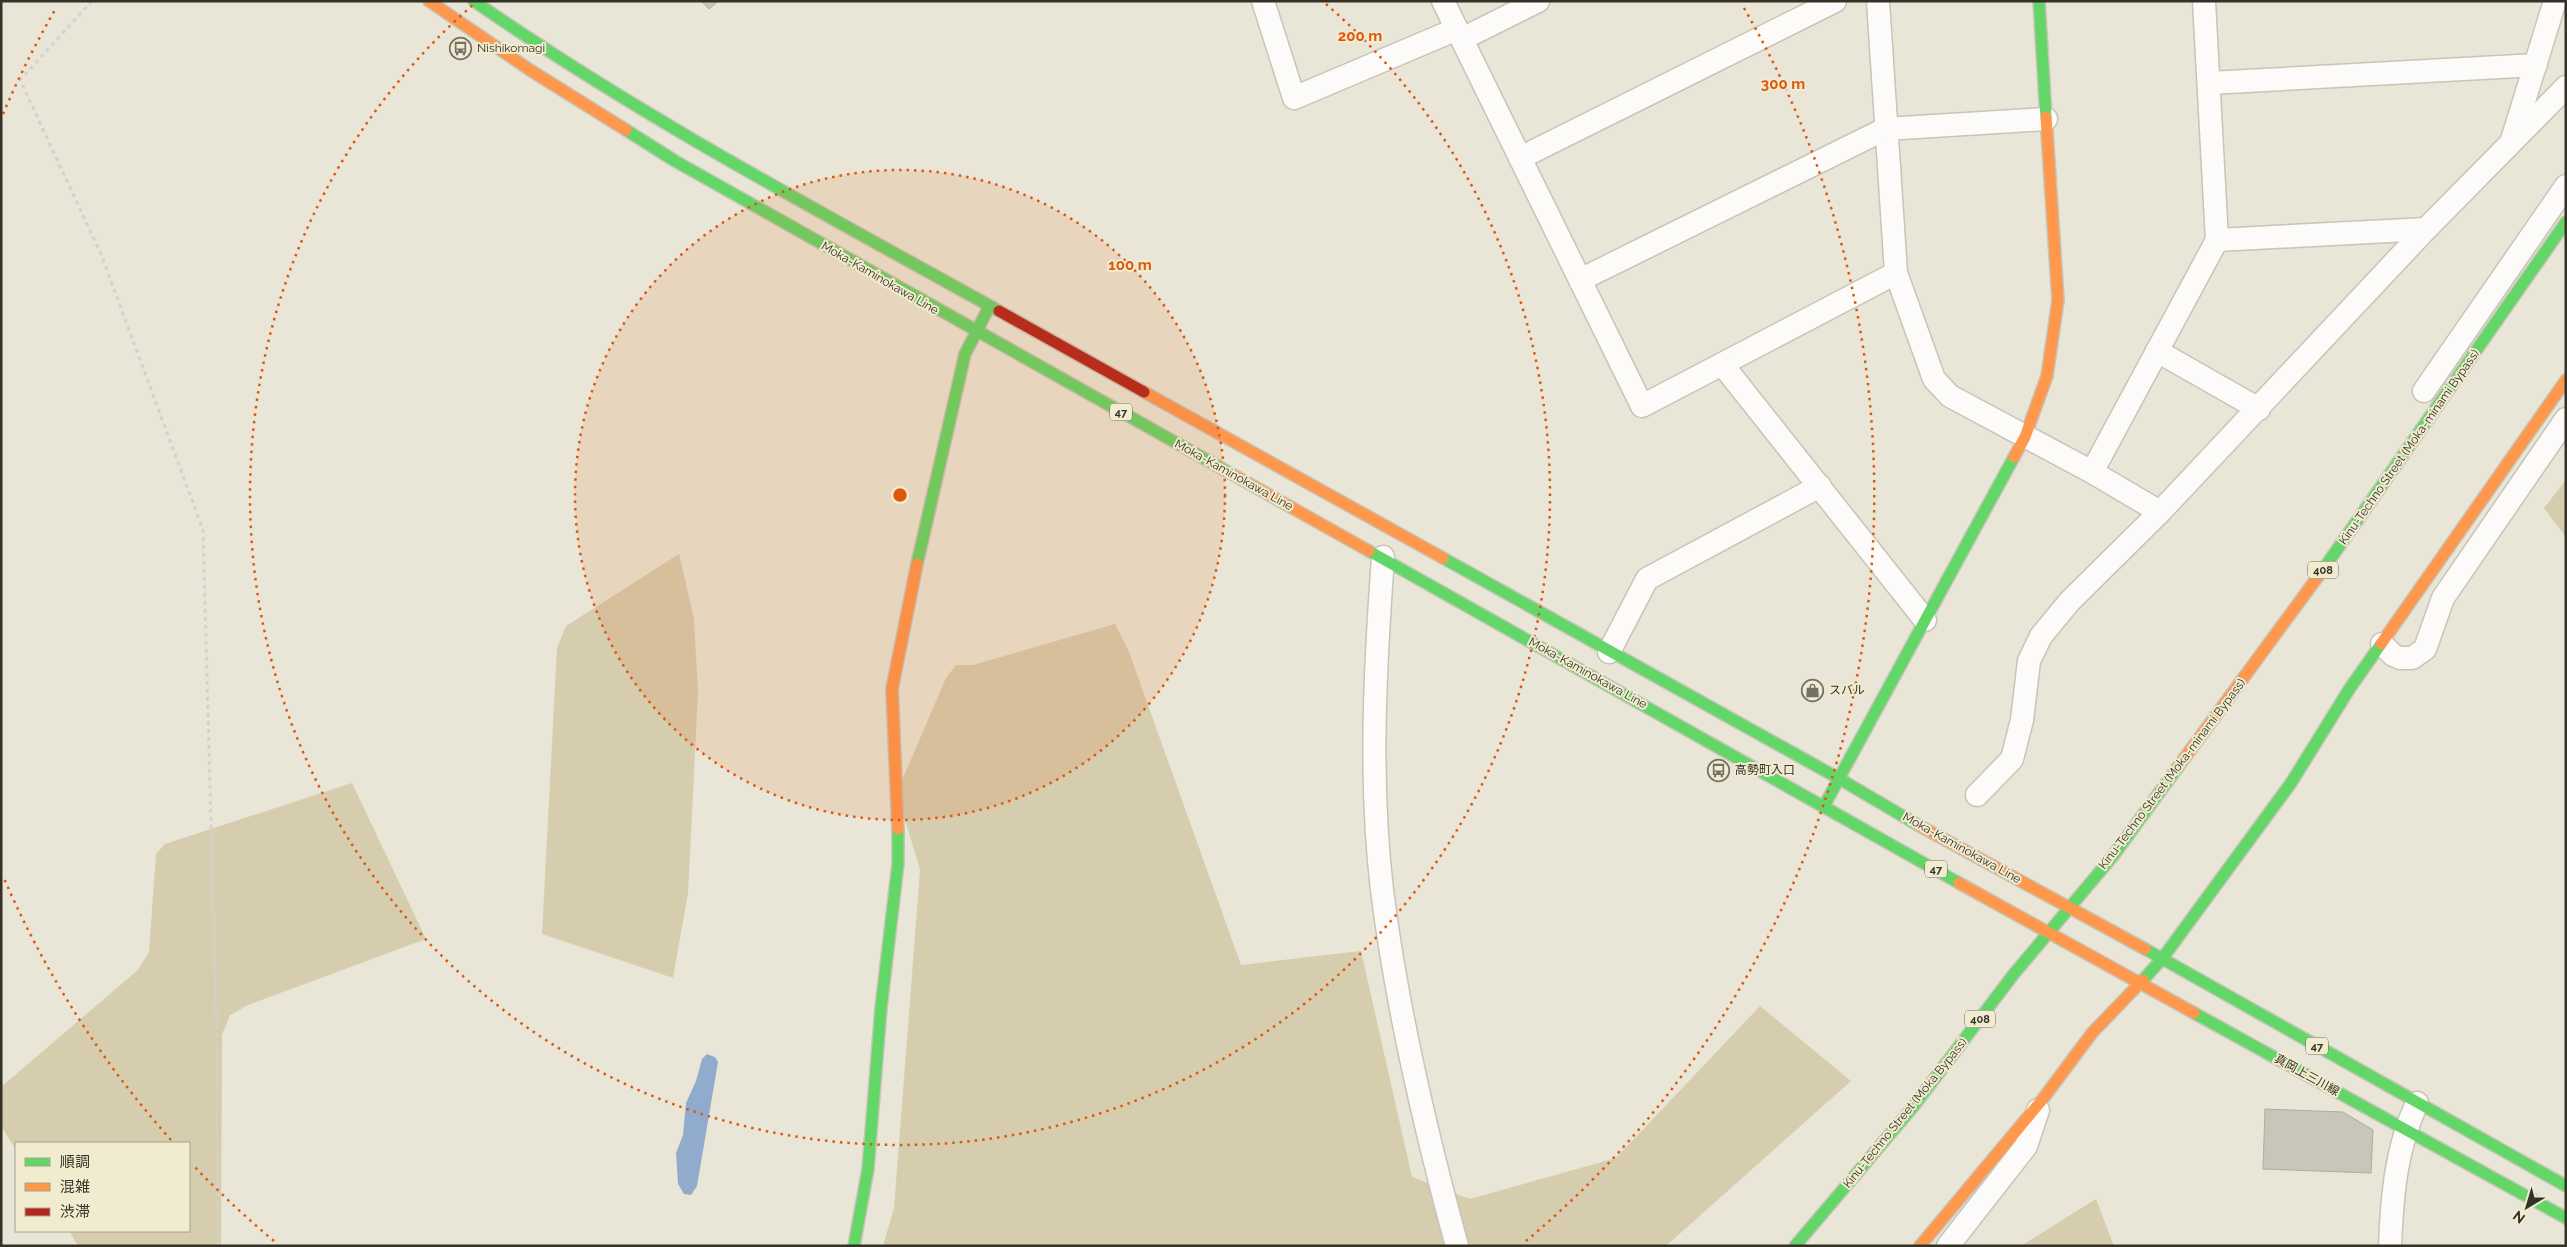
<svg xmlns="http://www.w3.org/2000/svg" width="2567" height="1247" font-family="Raleway,'Noto Sans JP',sans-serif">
<rect width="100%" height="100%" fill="#e9e6d7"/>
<g fill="#d5cdad">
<path d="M2566 480V537L2544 508Z"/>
<path d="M679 554 694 619 698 693 688 893 673 978 542 934 557 648 566 626Z"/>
<path d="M1115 624 1129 652 1241 965 1361 951 1412 1177 1470 1199 1616 1158 1760 1006 1851 1081 1666 1246H883L894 1208 920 870 897 792 946 678 956 665H973Z"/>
<path d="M352 783 426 939 248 1005 230 1015 222 1035 221 1246H78L69 1231H189V1143H16V1150L1 1126V1087L138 970 149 952 156 854 165 844Z"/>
<path d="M2096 1199 2114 1246H2021Z"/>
</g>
<path fill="#90abcc" d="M707 1054 715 1057 718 1062 697 1186 691 1195 684 1194 678 1184 676 1153 683 1135 686 1103 696 1081 702 1059Z"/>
<g fill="#c8c5b9" stroke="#aeaca0">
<path d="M701 1H718L709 9Z"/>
<path d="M2265 1109 2343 1112 2373 1130 2371 1173 2263 1169Z"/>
</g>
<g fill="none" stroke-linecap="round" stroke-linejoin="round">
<defs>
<g id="street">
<path d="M1263 1 1294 98 1457 29"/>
<path d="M1443 1 1642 406 1896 273"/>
<path d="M1878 1 1896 273 1934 379 1950 396 2092 472 2160 512"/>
<path d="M1462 39 1538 1"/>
<path d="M2209 83 2536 65"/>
<path d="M2512 140 2555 1"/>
<path d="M1520 158 1835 1"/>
<path d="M2217 240 2426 229"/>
<path d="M1580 280 1885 129 2046 119"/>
<path d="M2157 351 2259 409"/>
<path d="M1722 364 1925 620"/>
<path d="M2424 391 2566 186"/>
<path d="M2092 472 2217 240 2204 1"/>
<path d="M1383 557C1375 668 1369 780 1382 890 1397 1010 1425 1129 1457 1246"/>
<path d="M2382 644 2393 655 2400 658H2412L2425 649 2443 598 2566 419"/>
<path d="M1609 652 1647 579 1820 486"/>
<path d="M1977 795 2012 759 2022 720 2029 661 2041 636 2070 601 2160 512 2426 229 2566 87"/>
<path d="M1948 1246 2026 1146 2038 1110"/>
<path d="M2390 1246C2392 1196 2396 1148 2417 1103"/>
</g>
<g id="fast">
<path d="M474 1C641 117 821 212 999 311"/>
<path d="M2039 1 2046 117"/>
<path d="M626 130 675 161 1230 473"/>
<path d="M1369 551 1959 883"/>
<path d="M1443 558 1838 778 1918 825"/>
<path d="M917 564 965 354 988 309"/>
<path d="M2322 571 2566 222"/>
<path d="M1824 806 2014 457"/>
<path d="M2145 949 2566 1186"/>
<path d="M2143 980 2162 959 2291 783 2350 688 2381 644"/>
<path d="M2194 1013 2566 1218"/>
<path d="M854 1246 868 1169 881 1008 898 864V829"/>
<path d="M1795 1246 1913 1107 2013 975 2113 856 2178 767"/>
</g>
<g id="slow">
<path d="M429 1 530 70 626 130"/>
<path d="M1144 392 1443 558"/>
<path d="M2014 457 2025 437 2047 376 2058 300 2046 117"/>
<path d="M1230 473 1369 551"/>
<path d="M2381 644 2566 380"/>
<path d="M2178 767 2322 571"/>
<path d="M1918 825 2145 949"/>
<path d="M898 829 892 689 917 564"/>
<path d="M1959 883 2194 1013"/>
<path d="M1920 1246 2042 1100 2092 1033 2143 980"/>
</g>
<path id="jam" d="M999 311 1144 392"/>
</defs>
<use href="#street" stroke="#c7c4b8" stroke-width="25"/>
<use href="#fast" stroke="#c7c4b8" stroke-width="14"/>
<use href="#slow" stroke="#c7c4b8" stroke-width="14"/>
<use href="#jam" stroke="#c7c4b8" stroke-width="14"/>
<path stroke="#d3d2ce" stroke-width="3" stroke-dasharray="4 4" stroke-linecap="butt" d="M92 1 20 80 101 254 203 530 216 1007 218 1246"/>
<use href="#street" stroke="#fcfbf9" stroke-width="22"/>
<use href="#fast" stroke="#63d668" stroke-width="11"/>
<use href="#slow" stroke="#ff974d" stroke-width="11"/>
<use href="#jam" stroke="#b3261e" stroke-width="11"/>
</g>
<circle cx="900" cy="495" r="325" fill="#df570d" fill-opacity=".12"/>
<g fill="none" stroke="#df570d" stroke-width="2.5" stroke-dasharray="2.5 5">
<circle cx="900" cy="495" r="325"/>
<path d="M1326 4A650 650 0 1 1 474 4"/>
<path d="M274 1241A974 974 0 0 1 193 1165M171 1140A974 974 0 0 1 3 876M3 114A974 974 0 0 1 56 8M1744 8A974 974 0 0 1 1526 1241"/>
</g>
<defs>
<symbol id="bus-ring" viewBox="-11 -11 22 22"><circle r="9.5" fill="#f1ebcf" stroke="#737065" stroke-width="1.5"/><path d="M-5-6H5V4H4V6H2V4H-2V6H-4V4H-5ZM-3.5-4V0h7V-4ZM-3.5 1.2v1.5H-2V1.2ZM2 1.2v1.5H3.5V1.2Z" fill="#737065"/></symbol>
<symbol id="shop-ring" viewBox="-11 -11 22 22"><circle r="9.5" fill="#f1ebcf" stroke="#737065" stroke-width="1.5"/><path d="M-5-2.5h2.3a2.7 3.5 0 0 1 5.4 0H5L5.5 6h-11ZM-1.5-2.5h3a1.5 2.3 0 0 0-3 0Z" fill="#737065"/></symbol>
</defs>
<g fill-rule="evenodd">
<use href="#bus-ring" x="448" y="36" width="25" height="25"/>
<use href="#shop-ring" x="1800" y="678" width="25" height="25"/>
<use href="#bus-ring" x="1706" y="758" width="25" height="25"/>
</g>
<g text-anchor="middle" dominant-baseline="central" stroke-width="4" stroke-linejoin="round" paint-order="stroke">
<g fill="#f1ebcf" stroke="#6d6959" stroke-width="1">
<rect x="1110" y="403.5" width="22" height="17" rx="4"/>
<rect x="2308" y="561.5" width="30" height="17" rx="4"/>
<rect x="1925" y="860.5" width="22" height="17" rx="4"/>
<rect x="1965" y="1010.5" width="30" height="17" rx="4"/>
<rect x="2306" y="1037.5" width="22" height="17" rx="4"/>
</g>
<g font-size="11" font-weight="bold" fill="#343127">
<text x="1121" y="412">47</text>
<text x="2323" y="570">408</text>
<text x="1936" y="869">47</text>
<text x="1980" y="1019">408</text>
<text x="2317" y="1046">47</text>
</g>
<g font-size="12" fill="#343127" stroke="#f1ebcf" text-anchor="start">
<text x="477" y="48">Nishikomagi</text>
<text x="1829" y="690">スバル</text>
<text x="1735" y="770">高勢町入口</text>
</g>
<g font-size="12" fill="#343127" stroke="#f1ebcf">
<text transform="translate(880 278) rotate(30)">Moka-Kaminokawa Line</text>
<text transform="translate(2409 447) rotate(-55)">Kinu-Techno Street (Moka-minami Bypass)</text>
<text transform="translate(1234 475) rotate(29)">Moka-Kaminokawa Line</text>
<text transform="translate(1588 673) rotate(29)">Moka-Kaminokawa Line</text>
<text transform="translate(2172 774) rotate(-53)">Kinu-Techno Street (Moka-minami Bypass)</text>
<text transform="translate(1962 848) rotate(29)">Moka-Kaminokawa Line</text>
<text transform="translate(2307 1075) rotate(29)">真岡上三川線</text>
<text transform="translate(1905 1113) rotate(-51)">Kinu-Techno Street (Moka Bypass)</text>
</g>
</g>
<circle cx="900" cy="495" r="8" fill="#df570d" stroke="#f1ebcf" stroke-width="2.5"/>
<g font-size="15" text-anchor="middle" font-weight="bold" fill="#df570d" stroke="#f1ebcf" stroke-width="4" stroke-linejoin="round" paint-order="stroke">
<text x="1360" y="41">200 m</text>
<text x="1783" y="89">300 m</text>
<text x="1130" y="270">100 m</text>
</g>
<rect width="2567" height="1247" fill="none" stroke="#343127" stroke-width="5"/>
<rect x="15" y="1142" width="175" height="90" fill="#f1ebcf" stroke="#a5a18c"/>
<rect x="25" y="1158" width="25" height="8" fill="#63d668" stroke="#a5a18c"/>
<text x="60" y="1167" font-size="15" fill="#343127">順調</text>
<rect x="25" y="1183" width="25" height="8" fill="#ff974d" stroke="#a5a18c"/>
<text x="60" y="1192" font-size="15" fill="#343127">混雑</text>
<rect x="25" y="1208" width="25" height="8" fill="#b3261e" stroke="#a5a18c"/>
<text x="60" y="1217" font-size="15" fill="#343127">渋滞</text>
<g transform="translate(2527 1207) rotate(218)" stroke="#f1ebcf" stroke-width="4" paint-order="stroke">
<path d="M0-4L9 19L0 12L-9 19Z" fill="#343127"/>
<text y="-8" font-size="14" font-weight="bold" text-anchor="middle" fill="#343127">N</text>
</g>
</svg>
